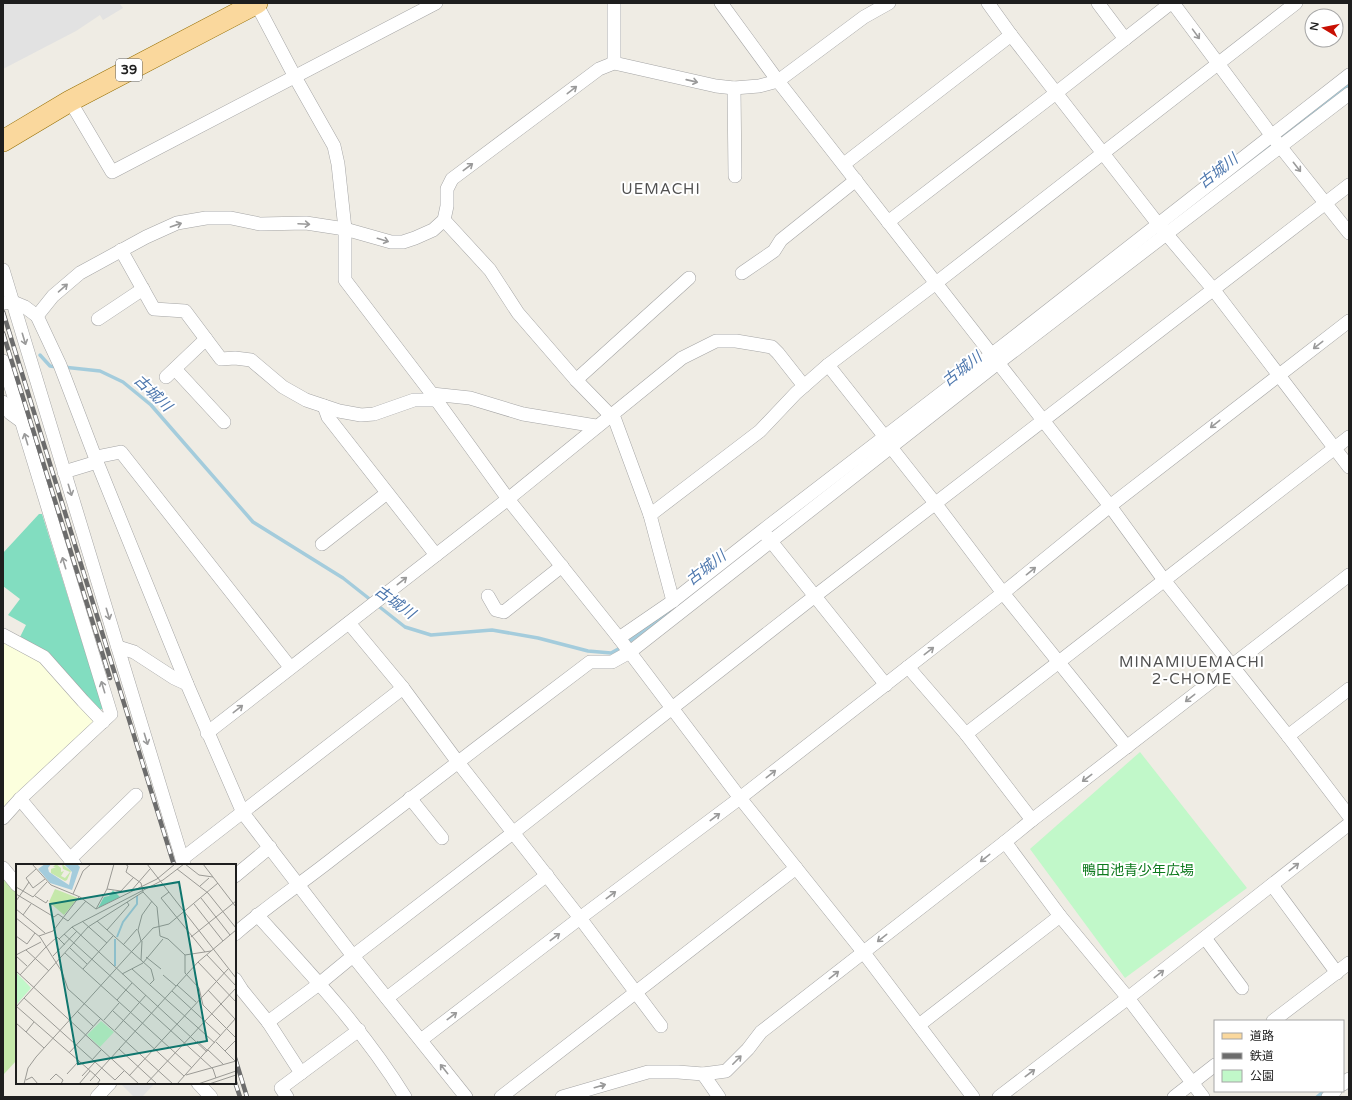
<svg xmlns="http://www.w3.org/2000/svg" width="1352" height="1100" font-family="'Varela Round','Noto Sans JP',sans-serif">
<rect width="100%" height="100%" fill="#efece4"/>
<path fill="#fcffdd" d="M3 639 48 666 96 721 3 813Z"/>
<path fill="#c5e8aa" d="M3 877 17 892V1060L3 1075Z"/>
<path fill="#c1f8c9" d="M1140 752 1247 888 1125 978 1030 849Z"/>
<path fill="#82ddc0" d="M39 514H42L103 709 97 710 19 639 26 625 8 615 20 599 3 586V553Z"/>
<g fill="#e2e2e2">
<path d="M3 3H119L123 8 103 20 100 15 76 31 3 69Z"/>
<path d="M120 1083H155L142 1097H134Z"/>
</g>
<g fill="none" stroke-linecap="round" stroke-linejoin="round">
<g stroke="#a4ccdc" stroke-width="3.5">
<path d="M1279 139 1349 84"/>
<path d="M1184 212 1274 143"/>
<path d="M40 355 50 366 57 367"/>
<path d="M63 367 100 371 123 382 151 405 253 522 343 578 405 627 431 635 492 630 538 638 588 651 611 653 622 647"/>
<path d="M751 548 790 518"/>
<path d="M627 643 670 611"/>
<path d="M1317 1097 1324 1091"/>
</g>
<defs>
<g id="street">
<path d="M256 3 295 77 334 146 338 164 345 229V280L432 394 508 499 619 638 740 798 864 953 973 1097"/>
<path d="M614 3V63"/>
<path d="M721 3 778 81 1110 506 1164 580 1288 736 1349 816"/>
<path d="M988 3 1011 35 1158 224 1213 289 1349 467"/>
<path d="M1098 3 1125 39"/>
<path d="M1173 3 1272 136 1349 233"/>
<path d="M734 88 735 176"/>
<path d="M70 101 112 172 436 3"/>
<path d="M844 164 1011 35"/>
<path d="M444 220 490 270 518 313 576 380 615 420 650 515 673 601"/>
<path d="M888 222 1056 93 1171 3"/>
<path d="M121 250 154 309 185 311 221 359 235 358 251 360 283 387 306 400 339 411 361 415 374 414 414 400H437"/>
<path d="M3 270 184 865"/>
<path d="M742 273 774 251 781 240 856 180"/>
<path d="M3 303 13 302 25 307 37 316 60 365 97 462 187 684 243 813 353 956 466 1097"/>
<path d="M37 316 53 296 80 273 146 237 177 223 206 218H231L260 224 306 223 345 229 391 242H403L415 238 433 230 444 220 447 206V189L452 179 599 69 614 63 716 86 734 88 759 86 778 81 864 17 889 3"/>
<path d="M98 319 143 289"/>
<path d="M3 361 111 714 20 799 3 818"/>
<path d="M828 365 885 437"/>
<path d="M175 369 224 422"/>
<path d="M166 377 206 339"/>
<path d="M576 380 689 278"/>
<path d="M432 394 470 398 523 414 596 426"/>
<path d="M3 402 10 413 21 421"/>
<path d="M324 406 328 417 436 555"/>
<path d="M886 441 935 503 1003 593 1127 747"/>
<path d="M96 457 121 452 290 667"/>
<path d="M64 472 97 462"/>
<path d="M650 515 760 431 796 393 828 365 936 283 1296 3"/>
<path d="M766 535 886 685"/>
<path d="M322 544 387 493"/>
<path d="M488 596 496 610 504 612 562 566"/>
<path d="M349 623 403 688 457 761 580 918 661 1026"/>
<path d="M3 635 44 657 83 701 103 722"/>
<path d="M619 638 673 601 762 531 991 355 1349 75"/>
<path d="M118 647 134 652 174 678 187 684"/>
<path d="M908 667 966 734 1032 820"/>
<path d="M207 733 508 499 682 358 716 341H736L772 347 778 353 804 386"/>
<path d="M966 734 1349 437"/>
<path d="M1288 736 1349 689"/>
<path d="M410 798 442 838"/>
<path d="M20 799 75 865"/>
<path d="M1005 842 1060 916 1128 998 1203 1097"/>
<path d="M70 859 136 795"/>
<path d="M182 859 403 688"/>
<path d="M3 868 17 885"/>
<path d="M235 876 270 847"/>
<path d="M1272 885 1337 973"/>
<path d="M257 915C310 973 364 1030 405 1097"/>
<path d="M235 934C267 906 302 883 336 856 420 791 505 726 590 662H612L630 652 998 363 1349 94"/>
<path d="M1205 938 1242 988"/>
<path d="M235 979 242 990 268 1022 301 1073"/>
<path d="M387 998 547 875"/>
<path d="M1273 1021 1349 963"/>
<path d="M268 1022 319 984 353 956 514 832 815 596 1349 185"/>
<path d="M919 1025 1060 916"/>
<path d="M421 1040 580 918 740 798 1003 593 1110 506 1349 321"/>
<path d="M703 1074 719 1097"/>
<path d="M198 1083 211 1097"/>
<path d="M1343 1084 1349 1079"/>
<path d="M97 1097 110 1083"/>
<path d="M287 1097 281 1088 359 1030"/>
<path d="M501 1097 796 868"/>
<path d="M562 1097 648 1072H678L703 1074 726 1071 748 1049 761 1032 1005 842 1032 820 1349 575"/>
<path d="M999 1097 1128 998 1349 824"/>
<path d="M1174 1097 1215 1065"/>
<path d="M1328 1097 1335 1091"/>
</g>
<path id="primary" d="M3 141 70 101 257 3"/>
</defs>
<use href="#street" stroke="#a5a5a5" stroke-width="14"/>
<use href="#primary" stroke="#956e02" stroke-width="22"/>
<use href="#street" stroke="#fff" stroke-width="13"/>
<use href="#primary" stroke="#fad89d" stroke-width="21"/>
<defs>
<g id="rail">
<path d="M3 312 174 865"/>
<path d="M3 333 110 678"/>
<path d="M235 1058 247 1097"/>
<path d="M235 1082 240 1097"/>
</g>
</defs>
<use href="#rail" stroke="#6c6c6c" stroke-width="4.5"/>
<use href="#rail" stroke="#fff" stroke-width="3" stroke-dasharray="9" stroke-linecap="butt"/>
</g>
<defs><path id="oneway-shaft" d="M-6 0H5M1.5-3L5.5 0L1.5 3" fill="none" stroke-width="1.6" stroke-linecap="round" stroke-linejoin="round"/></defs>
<g stroke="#9a9a9a">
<use href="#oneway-shaft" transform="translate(1196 34) rotate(54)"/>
<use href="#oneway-shaft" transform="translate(692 81) rotate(13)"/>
<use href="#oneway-shaft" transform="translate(572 90) rotate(-38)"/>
<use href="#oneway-shaft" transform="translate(468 167) rotate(-37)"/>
<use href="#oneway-shaft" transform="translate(1297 167) rotate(52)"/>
<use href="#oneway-shaft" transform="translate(304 224) rotate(3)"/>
<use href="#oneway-shaft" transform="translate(176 225) rotate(-19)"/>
<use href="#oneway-shaft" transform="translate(383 240) rotate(17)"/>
<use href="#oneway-shaft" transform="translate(63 288) rotate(-41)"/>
<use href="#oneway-shaft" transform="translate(24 339) rotate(73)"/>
<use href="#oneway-shaft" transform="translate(1318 345) rotate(142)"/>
<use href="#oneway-shaft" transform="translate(1215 424) rotate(142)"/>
<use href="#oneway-shaft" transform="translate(26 439) rotate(-107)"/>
<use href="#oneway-shaft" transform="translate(70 490) rotate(73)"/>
<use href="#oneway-shaft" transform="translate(64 563) rotate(-107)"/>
<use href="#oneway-shaft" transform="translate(1031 571) rotate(-39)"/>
<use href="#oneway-shaft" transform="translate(402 581) rotate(-38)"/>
<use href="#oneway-shaft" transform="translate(108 614) rotate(73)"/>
<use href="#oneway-shaft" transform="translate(929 651) rotate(-38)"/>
<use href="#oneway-shaft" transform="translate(103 687) rotate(-107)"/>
<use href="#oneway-shaft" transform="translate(1190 698) rotate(142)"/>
<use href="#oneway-shaft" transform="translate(238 709) rotate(-38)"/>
<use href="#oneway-shaft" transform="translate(146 739) rotate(73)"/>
<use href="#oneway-shaft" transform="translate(771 774) rotate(-38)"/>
<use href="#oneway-shaft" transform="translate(1087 778) rotate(143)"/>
<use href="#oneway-shaft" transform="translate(715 817) rotate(-37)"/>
<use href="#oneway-shaft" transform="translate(985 858) rotate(142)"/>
<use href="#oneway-shaft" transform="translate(1294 867) rotate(-38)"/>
<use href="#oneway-shaft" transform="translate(611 895) rotate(-37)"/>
<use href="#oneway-shaft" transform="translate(555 937) rotate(-37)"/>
<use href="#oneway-shaft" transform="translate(882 938) rotate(142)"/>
<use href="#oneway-shaft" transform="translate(1159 974) rotate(-38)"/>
<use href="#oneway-shaft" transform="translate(834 975) rotate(-38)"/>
<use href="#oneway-shaft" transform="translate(452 1016) rotate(-37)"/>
<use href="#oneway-shaft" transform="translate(737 1060) rotate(-45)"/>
<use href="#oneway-shaft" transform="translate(444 1069) rotate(-129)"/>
<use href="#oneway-shaft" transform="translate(1030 1073) rotate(-37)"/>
<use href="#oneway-shaft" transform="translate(600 1086) rotate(-16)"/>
</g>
<g text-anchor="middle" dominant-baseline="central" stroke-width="4" stroke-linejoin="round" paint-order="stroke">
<rect fill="#fff" stroke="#626262" stroke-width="1" x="116" y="59" width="26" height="22" rx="3"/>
<g font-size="13" font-weight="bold" fill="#1e1e1e">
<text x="129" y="70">39</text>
</g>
<g font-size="14" fill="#0d7a1d" stroke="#fff">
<text x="1138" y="870">鴨田池青少年広場</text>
</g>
<g font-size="15" font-style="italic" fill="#4b75ac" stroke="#fff">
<text transform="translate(1218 171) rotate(-38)">古城川</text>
<text transform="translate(962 369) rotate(-38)">古城川</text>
<text transform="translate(153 393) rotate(44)">古城川</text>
<text transform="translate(706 568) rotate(-38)">古城川</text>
<text transform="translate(395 602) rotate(36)">古城川</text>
</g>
<g font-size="15" letter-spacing="1" fill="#515151" stroke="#fff">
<text x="661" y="189">UEMACHI</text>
<text x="1192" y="662">MINAMIUEMACHI<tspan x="1192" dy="17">2-CHOME</tspan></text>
</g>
</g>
<g transform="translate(16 864)">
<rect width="220" height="220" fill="#efece4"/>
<path d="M40 0 45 4V8L48 7 45 12 49 14 54 8 47 5 46 0 55 7 51 16 49 17 35 9V5L40 3H37ZM39 25 62 34 48 51 33 38Z" fill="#c5e8aa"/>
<path d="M0 108 15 124 1 140H0ZM85 157 98 168 84 183 71 171Z" fill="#c1f8c9"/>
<path d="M97 26 104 33 82 44 88 33 93 32Z" fill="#82ddc0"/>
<path d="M29 0H35L32 4 33 8 53 21 56 8 48 0H61L64 3 56 26 34 19 22 5Z" fill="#a4ccdc"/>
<path fill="none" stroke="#a4ccdc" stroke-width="2" d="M101 73 107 58 121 40V32M99 102V75"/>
<path fill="none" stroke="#9b9a95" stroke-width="1" d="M16 0 35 21 64 33 80 45M131 0 220 114M168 0 147 16 56 63 191 188M169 0 183 11 197 13M187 0 220 43M20 5 10 14 17 24 29 15M161 5 192 29 220 64M13 18 7 27 17 33 31 18M184 22 193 14M0 23 7 27 0 37M91 25 105 27 118 13M115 27 134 5M127 28 141 43 144 72 152 75 169 91V109L183 124 187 141 220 174M153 28 145 34 189 88M0 30 38 53 42 50 52 57 70 37M57 30 67 7 75 0M19 32 30 39 32 36M185 34 214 71M178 40 207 77M0 45 29 69M80 45 141 15 159 0M80 45 91 25 98 0M7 51 15 40M0 54 24 73 46 108 52 125 157 220M66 57 91 79M81 57 135 105 138 116 134 120M91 66 113 41 111 38M48 70 185 194M0 72 11 80 19 69M23 72 37 67 63 33M175 73 220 37M43 75 56 63M125 77 122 66 126 51 136 37M107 81 121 65M29 84 41 73 49 81M54 84 71 100M10 86 33 107M49 89 176 204M0 91 25 78M169 91 195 87M191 91 220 122M0 92 11 102M37 92 61 67M130 93 145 105M125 96 126 77M182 98 220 138M67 105 97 72M116 105 199 179M0 107 123 220M106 110 127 99 147 75M4 111 29 84M147 111 160 122M161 121 180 138M192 126 219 155M156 127 205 172M8 134 99 216 108 207M101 136 116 119M0 142 79 211 84 216 81 220M0 143 72 63 127 28 125 19 110 8 112 2 109 0M61 147 77 162M97 147 168 212M88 156 103 139M0 159 28 184M99 166 130 131M10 168 18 158M181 177 192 187M200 178 219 197M103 185 141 220M192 186 208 201M209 187 220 176M53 189 85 154M185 194 197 205 200 214M76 196 85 186M51 210 62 198M170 211 220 197M66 212 79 198M113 212 212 105M10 216 16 213 22 220M34 216 40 210 47 216 45 220M74 217 182 98 220 66M8 220 12 204 20 193 137 64 153 60 202 19M63 220 74 207M130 220 220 124M161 220 220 154M182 220 220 207M193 220 220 211"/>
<path fill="#0f766e" fill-opacity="0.15" stroke="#0f766e" stroke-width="2" d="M163 18 191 177 62 200 34 40Z"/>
<rect width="220" height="220" fill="none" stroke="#1e1e1e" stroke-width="2"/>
</g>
<rect width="1352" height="1100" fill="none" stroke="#1e1e1e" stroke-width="8"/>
<rect x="1214" y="1020" width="130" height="72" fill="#ffffff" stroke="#a5a5a5"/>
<rect x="1222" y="1033" width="20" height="6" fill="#fad89d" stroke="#a5a5a5"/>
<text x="1250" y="1040" font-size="12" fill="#1e1e1e">道路</text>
<rect x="1222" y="1053" width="20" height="6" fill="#6c6c6c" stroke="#a5a5a5"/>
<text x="1250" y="1060" font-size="12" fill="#1e1e1e">鉄道</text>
<rect x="1222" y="1070" width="20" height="12" fill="#c1f8c9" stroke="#a5a5a5"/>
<text x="1250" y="1080" font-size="12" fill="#1e1e1e">公園</text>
<g transform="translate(1324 28) rotate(280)"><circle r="19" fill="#ffffff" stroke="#a5a5a5"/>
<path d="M0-3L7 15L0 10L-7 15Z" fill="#c81003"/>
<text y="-6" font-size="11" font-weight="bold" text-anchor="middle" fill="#1e1e1e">N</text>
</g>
</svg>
